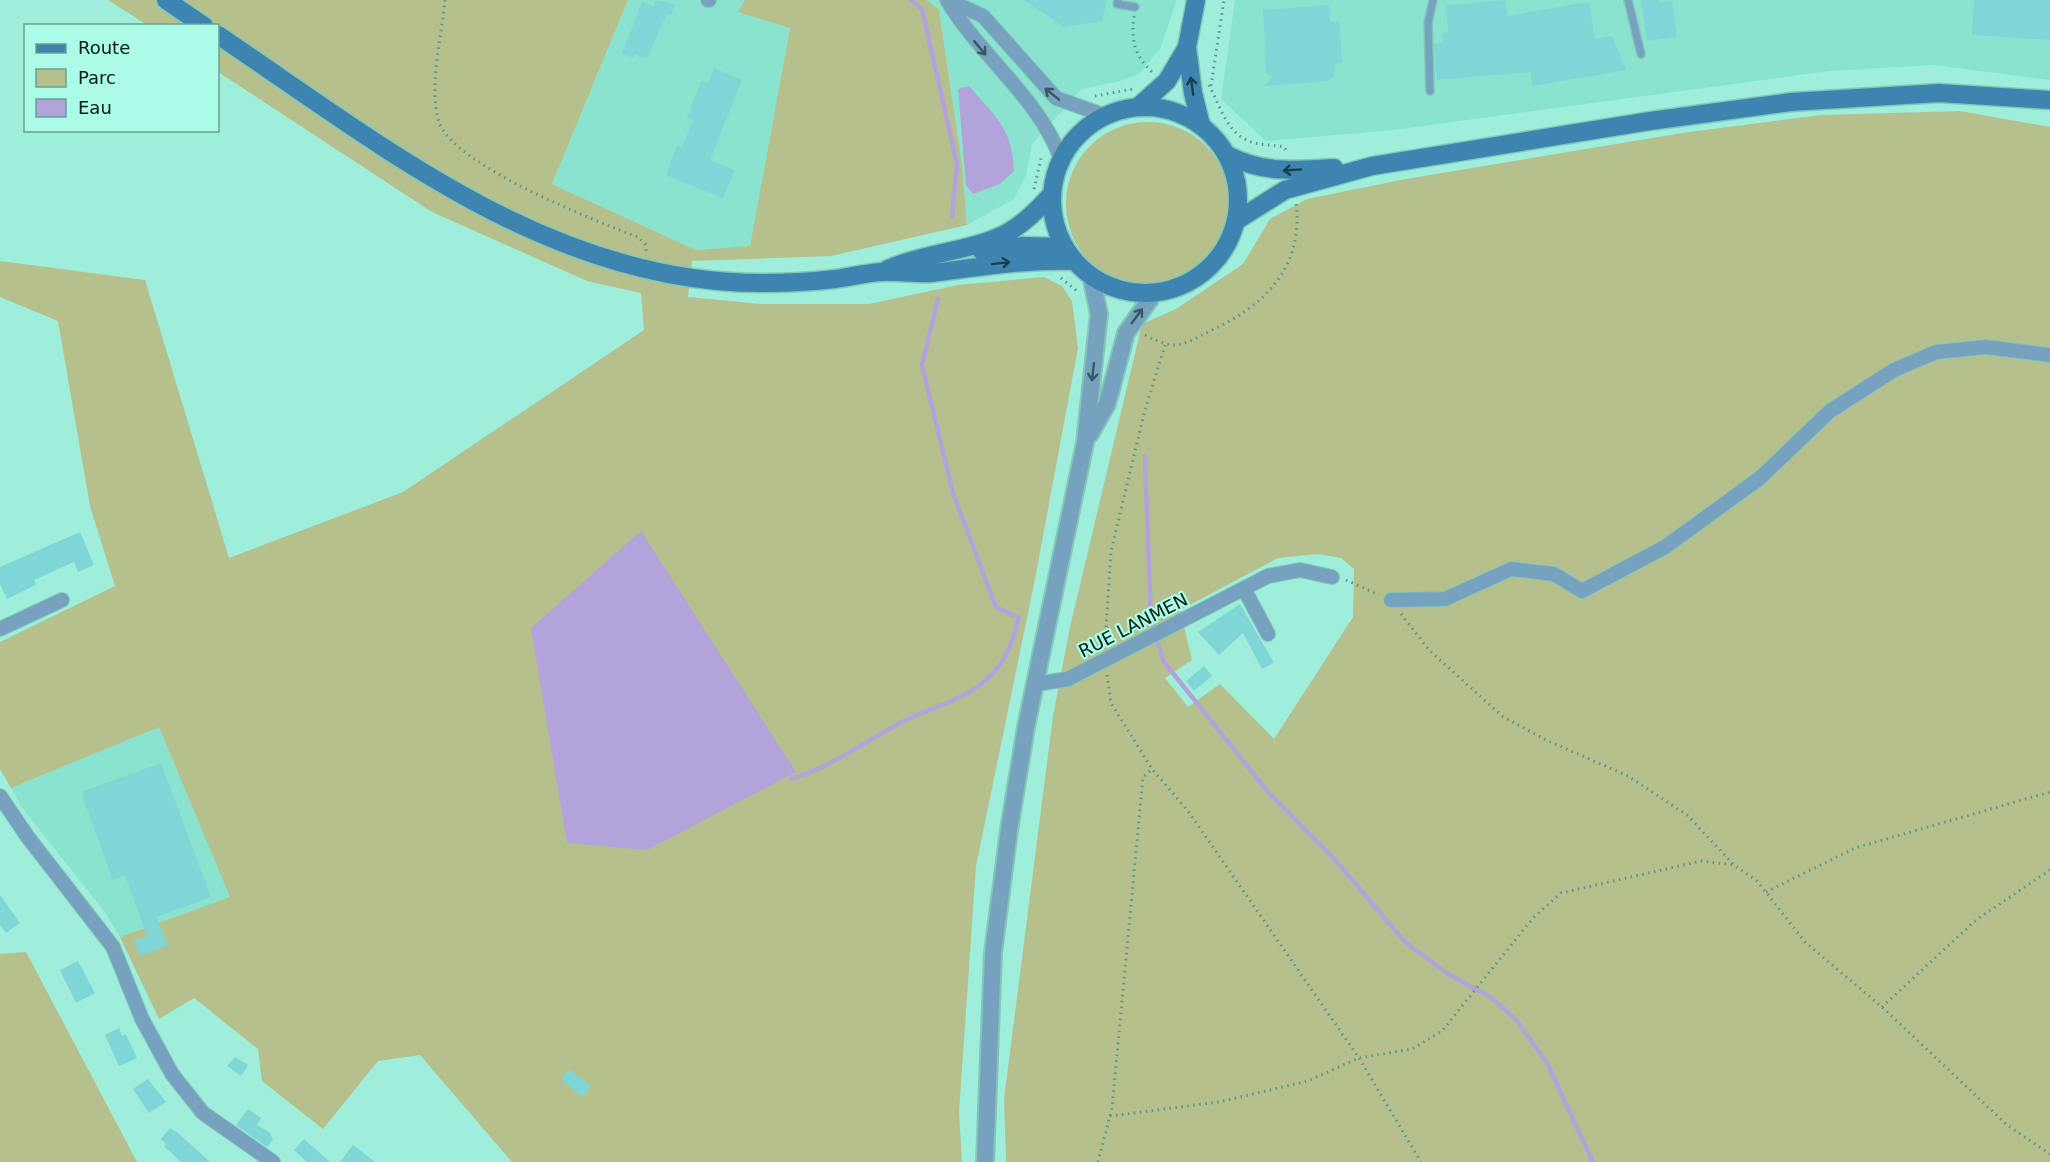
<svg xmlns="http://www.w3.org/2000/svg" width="2050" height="1162" font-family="'DejaVu Sans',sans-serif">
<rect width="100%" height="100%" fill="#9eeedb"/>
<g fill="#89e3cf">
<path d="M628 0H745L739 12 790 28 750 246 696 250 552 184Z"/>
<path d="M927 0H1177L1160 49 1139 74 1120 81 1082 89 1032 144 1026 175 1014 199 967 225 962 165 939 10Z"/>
<path d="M1235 0H2050V80L1934 65 1829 71 1393 130 1266 141 1221 99Z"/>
<path d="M159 726 231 897 120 937 105 912 23 809 11 788Z"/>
</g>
<g fill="#b5c08d" fill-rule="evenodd">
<path d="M108 0H628L552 184 696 250 750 246 790 28 738 12 745 0H927L939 10 962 165 967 225 831 256 692 261 688 297 761 304H869L958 285 1044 277 1062 286 1072 301 1078 348 1035 579 976 866 959 1112 962 1162H512L420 1055 378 1061 323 1129 262 1081 258 1049 194 998 159 1019 120 937 230 897 159 727 11 788 0 769V642L115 586 90 506 58 321 0 297V261L145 280 229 558 403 492 644 330 641 293 587 281 432 212 218 72V26L147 25Z"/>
<path d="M1960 111 2050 127V1162H1006L1004 1099 1053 716 1070 627 1142 324 1176 309 1243 264 1270 219 1307 199 1406 179 1682 133 1821 115ZM1318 554 1341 558 1354 569 1353 617 1274 739 1220 684 1188 707 1165 678 1192 660 1180 610 1278 558Z"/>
<circle cx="1148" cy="204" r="82"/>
<path d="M26 952 137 1162H0V954Z"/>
</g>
<g fill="#b3a3db">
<path d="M969 86C996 118 1012 127 1014 171L1000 184 973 194 966 185 958 89Z"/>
<path d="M641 531 796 772 647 850 567 843 531 628Z"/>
</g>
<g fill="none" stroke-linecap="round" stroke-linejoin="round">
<g stroke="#b3a3db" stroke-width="4.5">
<path d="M911 0 922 9 957 164 952 217"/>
<path d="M1145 456 1151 623 1164 662 1269 793 1336 861 1405 942 1448 974 1492 998 1517 1021 1547 1063 1593 1162"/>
<path d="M791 779C832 767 867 740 906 720 938 704 967 701 994 672 1009 656 1013 638 1019 618L996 607 953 493 922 365 938 299"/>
</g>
</g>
<g fill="#80d5d7">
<path d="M656 0 675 4 671 15 667 14 647 59 635 54 634 58 622 54 642 2 654 6Z"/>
<path d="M1024 0H1107L1102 21 1064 27Z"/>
<path d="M1505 0 1507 16 1589 2 1595 39 1612 36 1626 70 1532 86 1531 72 1437 80 1434 44 1443 43 1442 33 1448 32 1446 5Z"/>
<path d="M1641 0H1659V3L1672 1 1677 37 1647 41Z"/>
<path d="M1974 0H2050V40L1972 35Z"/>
<path d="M1329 5 1330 22 1339 21 1342 63 1334 64 1335 75 1329 81 1264 86 1272 77 1266 72 1263 10Z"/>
<path d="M714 68 742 80 710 160 735 170 723 198 666 175 677 146 682 148 693 120 687 117 701 81 708 84Z"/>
<path d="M80 532 94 565 78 572 74 562 34 580 36 585 7 599 0 584V567Z"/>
<path d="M1240 604 1274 663 1262 669 1243 633 1219 655 1198 632Z"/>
<path d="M1204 666 1212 676 1194 691 1186 681Z"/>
<path d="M161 763 211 897 156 917 168 945 140 956 134 941 147 936 125 875 113 880 81 792Z"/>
<path d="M0 895 20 923 6 933 0 925Z"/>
<path d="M78 961 95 993 76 1003 60 970Z"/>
<path d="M119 1028 122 1036 126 1034 137 1058 119 1066 105 1035Z"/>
<path d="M235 1057 248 1065 241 1076 227 1066Z"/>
<path d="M569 1069 591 1086 582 1097 561 1079Z"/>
<path d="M148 1079 166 1102 149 1113 133 1089Z"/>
<path d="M248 1109 261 1118 257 1125 269 1132 273 1139 267 1147 236 1125Z"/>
<path d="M170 1128 177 1132 210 1162H181L164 1146 166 1144 161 1139Z"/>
<path d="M304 1139 330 1162H307L294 1150Z"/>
<path d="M353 1145 375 1162H340Z"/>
</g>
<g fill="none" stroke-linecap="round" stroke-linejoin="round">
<defs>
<g id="service">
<path d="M1118 0 1117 4 1135 7"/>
<path d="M1628 0 1641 54"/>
<path d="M1430 91 1428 23 1433 0"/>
</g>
<g id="minor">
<path d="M708 0H709"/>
<path d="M947 0C979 55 1042 101 1061 160"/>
<path d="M948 0 983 16 1056 98 1106 116"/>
<path d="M1244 589 1268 634"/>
<path d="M1391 600 1445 599 1511 569 1554 574 1582 591 1665 547 1760 478 1830 411 1894 370 1936 352 1986 347 2050 355"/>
<path d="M0 629 62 600"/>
<path d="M1036 684 1068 679 1268 576 1300 570 1332 577"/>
<path d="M0 796 27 836 113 947 142 1019 172 1074 203 1113 273 1162"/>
</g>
<g id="tertiary">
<path d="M1090 434 1107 404 1126 333 1155 292"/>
<path d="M985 1162 993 953 1009 830 1026 727 1085 443 1099 314 1091 276"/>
</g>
<g id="secondary">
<path d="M166 0 204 26"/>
<path d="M1196 0 1187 47 1193 93 1201 125"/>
<path d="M218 35C383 146 551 283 761 283 786 283 810 282 835 279 850 277 865 273 881 272 897 271 915 274 932 273 980 267 1026 259 1074 261"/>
<path d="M1138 107 1167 81 1187 47"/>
<circle cx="1145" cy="200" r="93"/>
<path d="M1227 155C1265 174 1293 170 1334 168"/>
<path d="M1236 221 1285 190 1372 166 1650 121 1791 102 1939 93 2050 100"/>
<path d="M982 251 1023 246 1064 247"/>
<path d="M888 269C926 252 970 252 1007 233 1025 223 1038 209 1052 194"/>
</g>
</defs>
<use href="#service" stroke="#82c8b8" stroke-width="10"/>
<use href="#minor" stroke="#82c8b8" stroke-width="16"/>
<use href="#tertiary" stroke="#82c8b8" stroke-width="20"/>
<use href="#secondary" stroke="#82c8b8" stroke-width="21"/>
<g stroke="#5b9688" stroke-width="3" stroke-dasharray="1.5 4.5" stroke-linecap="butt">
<path d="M445 0C442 35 428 89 439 122 453 165 595 221 638 237L646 245V251"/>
<path d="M1134 16C1131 40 1134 55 1152 72"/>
<path d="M1209 85C1220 105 1226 133 1251 142 1260 145 1274 145 1284 147L1287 152"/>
<path d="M1211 86 1224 0"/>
<path d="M1095 96 1133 89"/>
<path d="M1034 189 1042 154"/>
<path d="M1061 278 1077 291"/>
<path d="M1145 335C1178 352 1181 345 1212 330 1266 305 1304 266 1296 202"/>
<path d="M1346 580 1379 595"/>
<path d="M1401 614 1429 650 1502 716 1546 740 1628 776 1687 815 1734 865 1757 881 1805 942 1882 1007 2007 1125 2050 1154"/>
<path d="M1105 645 1111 551 1145 410 1165 345"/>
<path d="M1107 675 1111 703 1152 769 1188 811 1359 1058 1421 1162"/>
<path d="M1766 892 1855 848 2050 792"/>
<path d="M1882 1007 1976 920 2050 870"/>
<path d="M1110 1116 1219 1102 1308 1081 1359 1058 1412 1049 1442 1031 1533 918 1561 893 1701 861 1734 865"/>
<path d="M1098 1162 1112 1108 1143 777 1152 769"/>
</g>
<use href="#service" stroke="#76a2bf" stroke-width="7"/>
<use href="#minor" stroke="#76a2bf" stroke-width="14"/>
<use href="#tertiary" stroke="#76a2bf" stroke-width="16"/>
<use href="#secondary" stroke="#3d85b0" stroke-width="18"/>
</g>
<defs><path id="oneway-shaft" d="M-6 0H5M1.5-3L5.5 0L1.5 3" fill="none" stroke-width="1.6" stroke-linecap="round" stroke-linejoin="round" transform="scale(1.5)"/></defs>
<g stroke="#355962">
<use href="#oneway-shaft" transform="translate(980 48) rotate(50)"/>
<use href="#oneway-shaft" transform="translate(1052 94) rotate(-141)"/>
<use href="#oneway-shaft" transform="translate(1137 316) rotate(-54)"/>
<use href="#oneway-shaft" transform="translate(1093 372) rotate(96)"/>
</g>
<g stroke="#15414c">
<use href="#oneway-shaft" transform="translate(1192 86) rotate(-98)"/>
<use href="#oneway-shaft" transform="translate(1292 170) rotate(176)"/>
<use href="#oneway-shaft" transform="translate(1001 263) rotate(-7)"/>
</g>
<g text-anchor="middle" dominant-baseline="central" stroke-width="4.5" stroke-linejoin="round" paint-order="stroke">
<g font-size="18" fill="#001d16" stroke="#abfbe8">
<text transform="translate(1133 625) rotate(-27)">RUE LANMEN</text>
</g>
</g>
<rect x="24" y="24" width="195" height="108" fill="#abfbe8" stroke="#67a294" stroke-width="1.5"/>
<rect x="36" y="44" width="30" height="9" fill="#3d85b0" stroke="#67a294" stroke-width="1.5"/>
<text x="78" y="54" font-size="18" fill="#001d16">Route</text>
<rect x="36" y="69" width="30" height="18" fill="#b5c08d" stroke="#67a294" stroke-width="1.5"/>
<text x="78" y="84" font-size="18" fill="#001d16">Parc</text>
<rect x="36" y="99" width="30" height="18" fill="#b3a3db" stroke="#67a294" stroke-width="1.5"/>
<text x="78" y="114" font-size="18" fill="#001d16">Eau</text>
</svg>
